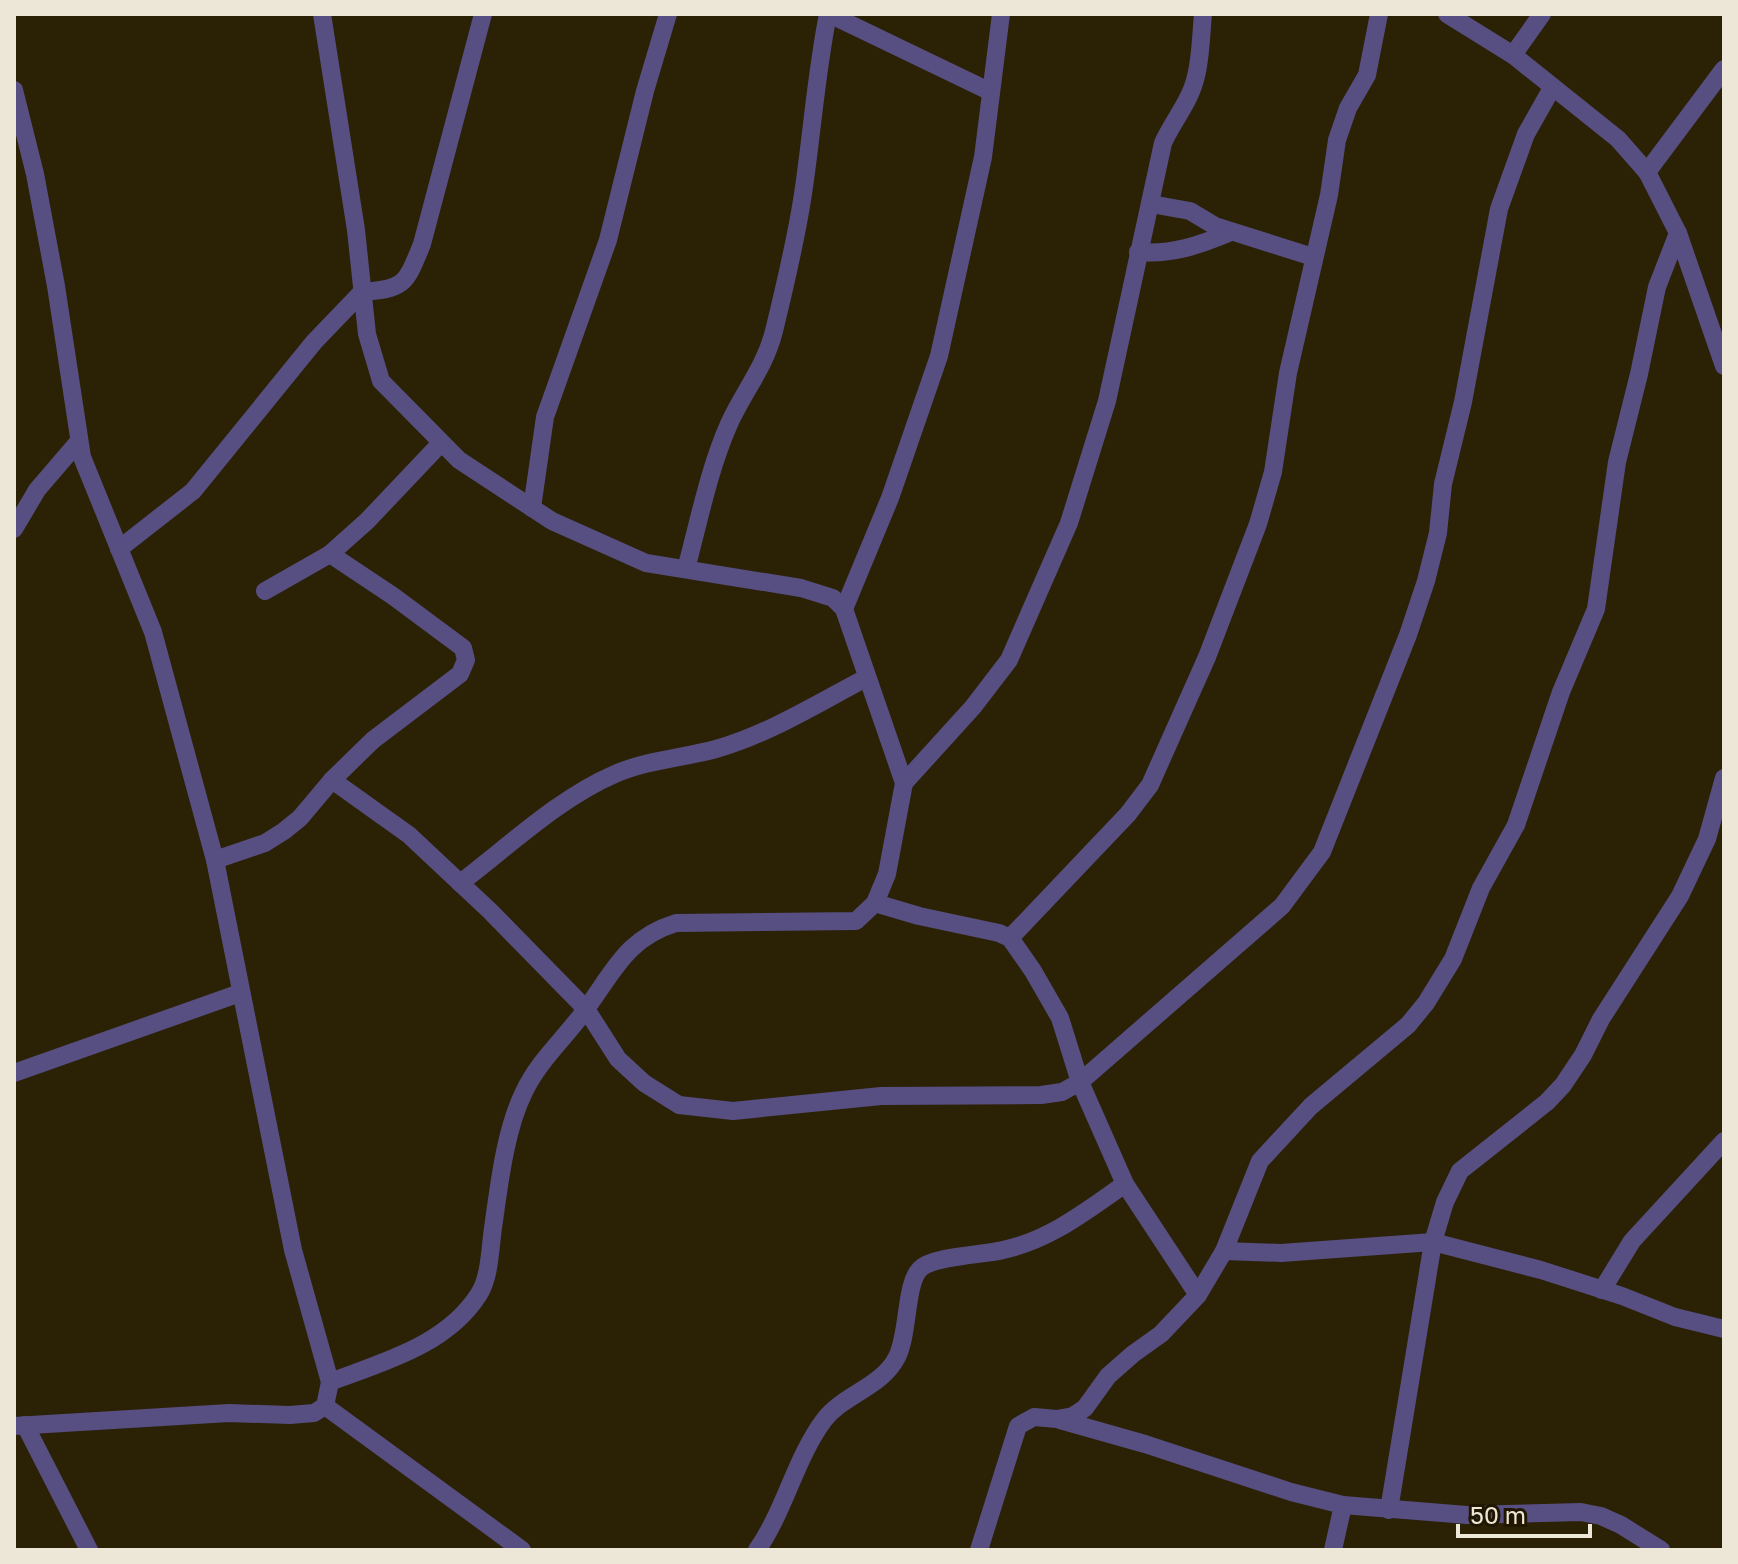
<svg xmlns="http://www.w3.org/2000/svg" width="1738" height="1564" font-family="'Golos Text',sans-serif">
<rect width="100%" height="100%" fill="#2b2105"/>
<g fill="none" stroke-linecap="round" stroke-linejoin="round">
<g stroke="#574e82" stroke-width="18">
<path d="M322 14 356 230 367 334 381 381 459 460 552 521 646 563 801 588 833 598 844 609 904 783 887 874 875 903 856 921 676 923C627 938 614 971 586 1009 566 1037 539 1060 524 1092 505 1130 499 1186 493 1228 490 1248 490 1277 479 1294 447 1345 383 1362 330 1382"/>
<path d="M829 14 991 92"/>
<path d="M1447 14 1513 55 1618 139 1647 172 1678 233 1724 366"/>
<path d="M1513 55 1542 14"/>
<path d="M14 90 35 174 56 286 82 457 153 632 215 860 293 1250 330 1382 325 1406"/>
<path d="M1647 172 1724 69"/>
<path d="M1151 204 1190 211 1215 226 1313 257"/>
<path d="M1138 252C1172 255 1200 245 1231 232"/>
<path d="M532 508 545 417 608 240 645 91 668 14"/>
<path d="M14 529 37 490 79 441"/>
<path d="M119 549 193 491 314 342 362 292C406 289 406 283 422 244L483 14"/>
<path d="M686 569C699 521 709 469 729 424 744 391 765 367 774 331 785 286 796 240 803 194 812 134 816 74 828 14"/>
<path d="M265 591 330 554 367 521 441 443"/>
<path d="M844 609 890 498 939 356 983 157 1001 14"/>
<path d="M332 780 409 835 490 911 586 1009 618 1059 644 1083 679 1105 733 1111 881 1096 1041 1095 1062 1092 1080 1082 1282 906 1322 852 1408 635 1426 581 1438 533 1443 484 1463 402 1499 209 1526 134 1552 88"/>
<path d="M904 783 973 707 1009 660 1069 523 1107 401 1163 143C1173 121 1191 100 1196 76 1201 56 1201 34 1203 14"/>
<path d="M215 860 265 843 284 831 300 818 332 780 373 740 460 674 466 660 463 648 393 596 330 554"/>
<path d="M460 883C509 846 559 798 615 774 647 760 683 758 716 749 769 734 818 703 866 678"/>
<path d="M875 903 919 916 999 933 1010 938 1033 971 1060 1018 1080 1082 1125 1184 1198 1295"/>
<path d="M1010 938 1128 814 1150 785 1207 657 1258 524 1273 472 1288 373 1329 195 1337 140 1348 108 1367 75 1379 14"/>
<path d="M14 1073 240 993"/>
<path d="M1224 1251 1281 1253 1433 1242 1541 1270 1622 1296 1675 1317 1724 1329"/>
<path d="M1602 1290 1632 1241 1724 1141"/>
<path d="M1060 1420 1145 1444 1291 1492 1343 1505 1467 1515 1581 1512 1601 1516 1621 1525 1661 1550"/>
<path d="M25 1425 89 1550"/>
<path d="M14 1426 229 1413 290 1415 314 1413 325 1406 522 1550"/>
<path d="M1389 1510 1433 1242 1445 1202 1460 1171 1547 1102 1563 1085 1583 1055 1601 1019 1680 896 1707 839 1724 778"/>
<path d="M757 1550C785 1510 795 1459 824 1420 844 1394 882 1387 897 1357 909 1333 905 1284 920 1269 932 1256 984 1255 1003 1250 1050 1240 1086 1211 1125 1184"/>
<path d="M979 1550 1018 1426 1034 1417 1057 1419 1073 1416 1085 1408 1108 1376 1133 1354 1161 1334 1198 1295 1224 1251 1260 1161 1311 1106 1408 1025 1426 1003 1453 959 1481 888 1516 825 1561 692 1596 609 1617 462 1639 374 1657 287 1678 233"/>
<path d="M1333 1550 1343 1505"/>
</g>
</g>
<rect width="1738" height="1564" fill="none" stroke="#ede7d7" stroke-width="32"/>
<path d="M1458 1524v12h132v-12" fill="none" stroke="#ede7d7" stroke-width="4"/>
<text x="1470" y="1524" font-size="24" fill="#ede7d7" stroke="#211700" stroke-width="6" paint-order="stroke">50 m</text>
</svg>
